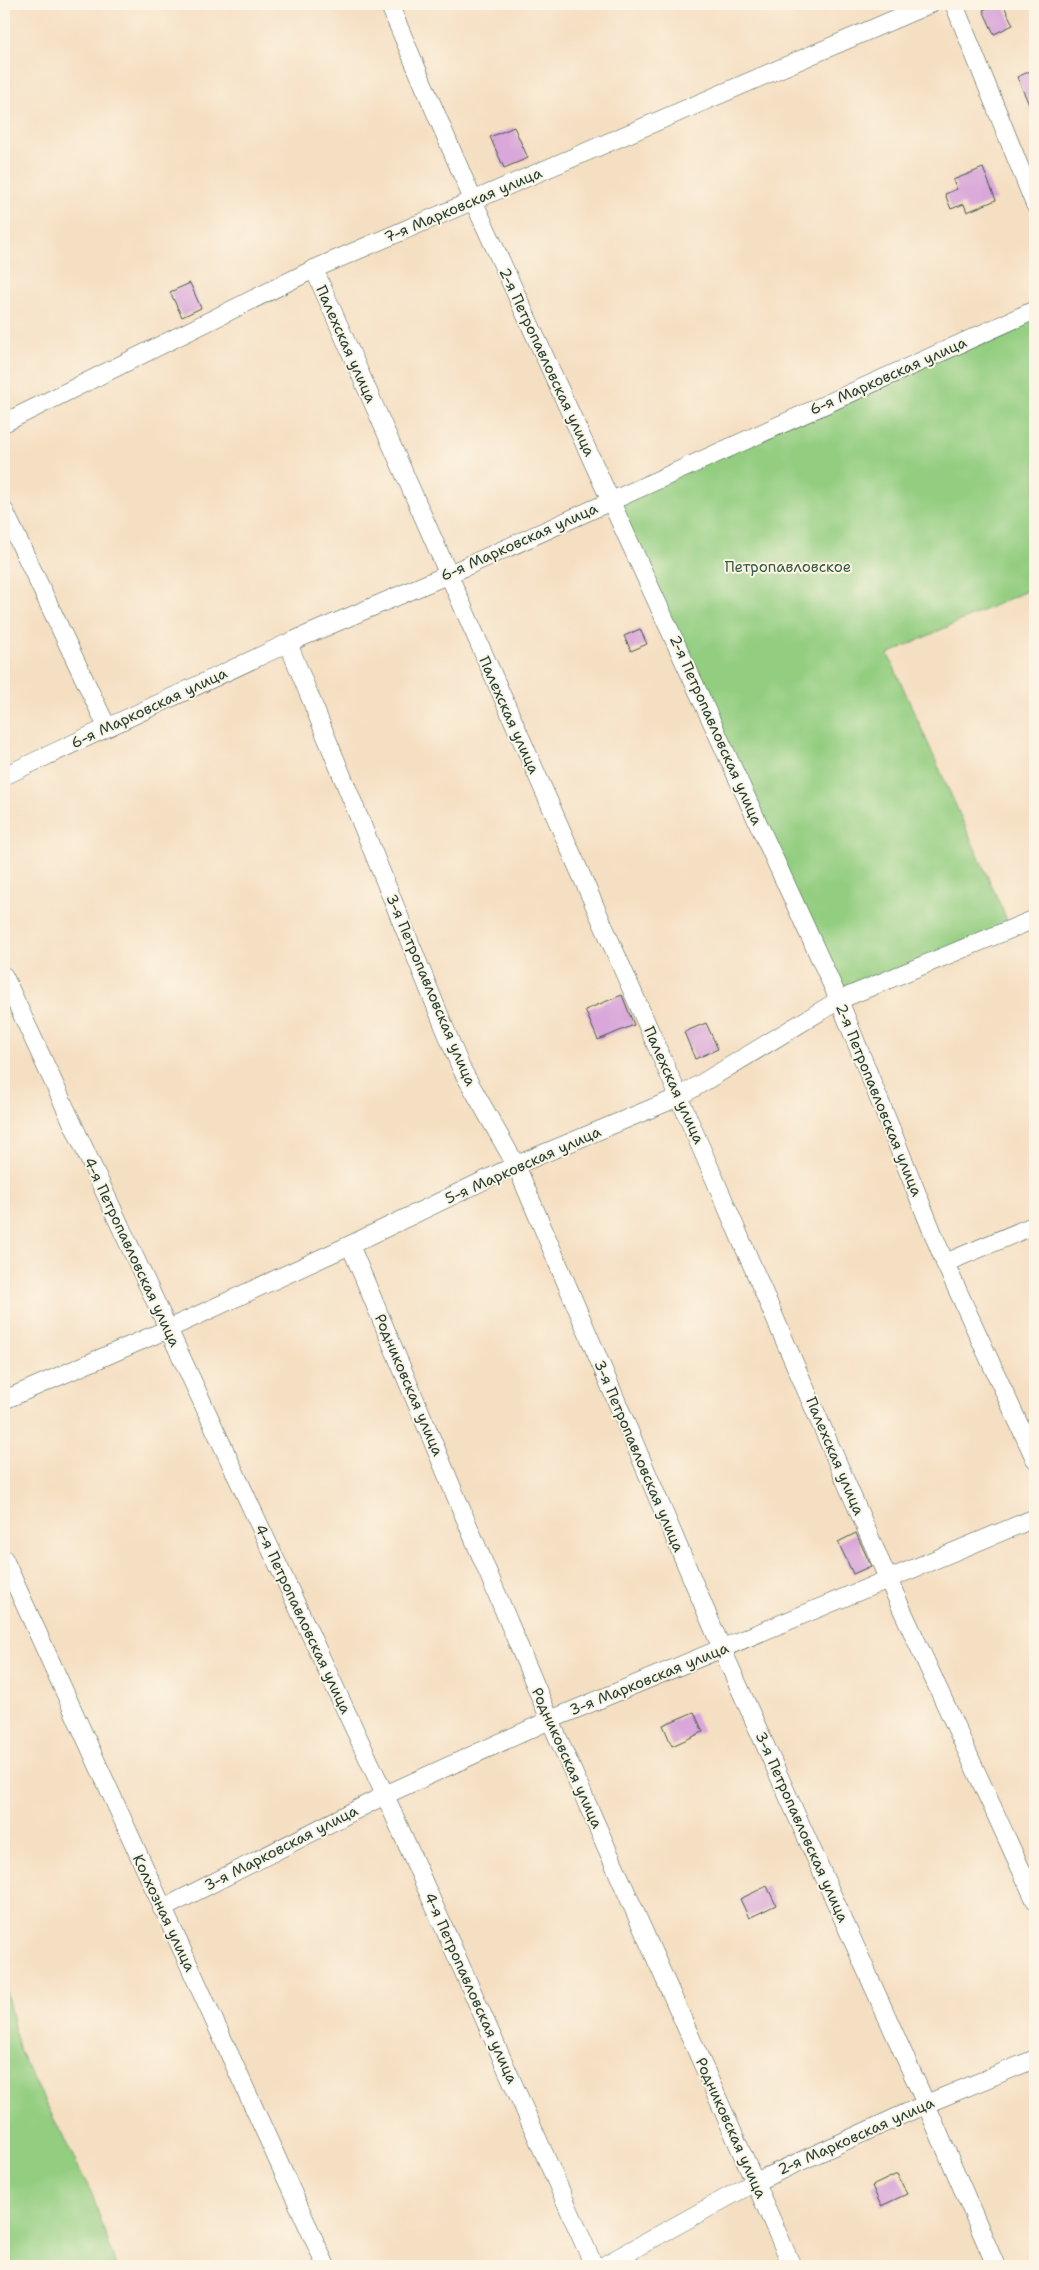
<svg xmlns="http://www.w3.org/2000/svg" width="1039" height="2270" font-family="'Shantell Sans',sans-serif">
<rect width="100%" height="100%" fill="#fcf5e5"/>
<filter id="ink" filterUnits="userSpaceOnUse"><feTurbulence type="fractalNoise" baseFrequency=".02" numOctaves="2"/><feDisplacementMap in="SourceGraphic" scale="10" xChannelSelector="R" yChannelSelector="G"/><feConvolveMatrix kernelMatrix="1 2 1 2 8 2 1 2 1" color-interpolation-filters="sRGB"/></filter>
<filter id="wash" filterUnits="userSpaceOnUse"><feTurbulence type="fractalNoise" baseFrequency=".0096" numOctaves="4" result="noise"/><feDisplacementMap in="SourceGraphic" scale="20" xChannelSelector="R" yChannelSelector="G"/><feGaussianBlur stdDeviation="1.12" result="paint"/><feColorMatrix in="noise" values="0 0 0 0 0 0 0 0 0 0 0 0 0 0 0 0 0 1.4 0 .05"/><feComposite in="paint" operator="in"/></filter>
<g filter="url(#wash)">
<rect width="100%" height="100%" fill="#f5dfc2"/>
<g fill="#93cd80" stroke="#59855a">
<path d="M1035 310V587L888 654 1011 929 839 1000 611 500Z"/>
<path d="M4 1982 20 2052 92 2194 116 2266H4Z"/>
</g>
<g id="blocks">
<g fill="#d9a7d9">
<path d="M997 4H1003L1013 25 994 34 983 10Z"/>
<path d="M1035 69V118L1017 77Z"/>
<path d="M514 127 528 158 504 168 490 137Z"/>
<path d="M983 168 996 200 967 212 964 204 951 209 945 194 957 189 953 180Z"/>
<path d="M190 283 201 308 182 317 170 292Z"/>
<path d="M640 629 647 644 631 651 624 636Z"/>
<path d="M622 995 634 1025 598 1040 585 1010Z"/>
<path d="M706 1023 718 1049 695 1059 684 1032Z"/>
<path d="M856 1533 871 1566 853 1574 838 1542Z"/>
<path d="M694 1712 703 1732 672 1746 663 1725Z"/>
<path d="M767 1886 776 1905 749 1918 740 1899Z"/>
<path d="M897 2174 907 2194 881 2206 872 2186Z"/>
</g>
</g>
</g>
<g filter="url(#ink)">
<use href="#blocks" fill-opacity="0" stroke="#3f5549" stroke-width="1"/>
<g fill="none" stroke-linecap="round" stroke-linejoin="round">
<defs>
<g id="street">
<path d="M389 4 473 200 839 1000 945 1263 1035 1459"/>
<path d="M954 4 1035 205"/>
<path d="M314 269 679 1097 888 1579 1035 1900"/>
<path d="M4 423 314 269 930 4"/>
<path d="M4 510 107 727"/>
<path d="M288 643 461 1068 516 1165 722 1649 926 2104 996 2266"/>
<path d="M4 776 288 643 447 575 1035 310"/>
<path d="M4 976 385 1795 594 2266"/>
<path d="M350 1245 550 1720 792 2266"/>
<path d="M945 1263 1035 1225"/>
<path d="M4 1400 168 1329 350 1245 516 1165 679 1097 839 1000 1035 919"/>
<path d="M4 1559 326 2266"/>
<path d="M162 1909 385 1795 550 1720 1035 1518"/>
<path d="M603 2266 755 2182 926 2104 1035 2059"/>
</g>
</defs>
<use href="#street" stroke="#3f5549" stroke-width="19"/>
<use href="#street" stroke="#fff" stroke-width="18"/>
</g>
</g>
<g text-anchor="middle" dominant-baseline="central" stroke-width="4" stroke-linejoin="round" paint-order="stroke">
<g font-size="15" fill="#1f3d34" stroke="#fcf5e5">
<text transform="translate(463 205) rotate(-23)">7-я Марковская улица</text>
<text transform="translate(346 344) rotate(66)">Палехская улица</text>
<text transform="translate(547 362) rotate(65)">2-я Петропавловская улица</text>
<text transform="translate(888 376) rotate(-24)">6-я Марковская улица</text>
<text transform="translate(519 542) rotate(-24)">6-я Марковская улица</text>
<text transform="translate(149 708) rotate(-25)">6-я Марковская улица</text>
<text transform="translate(509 715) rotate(66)">Палехская улица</text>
<text transform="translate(716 730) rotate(66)">2-я Петропавловская улица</text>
<text transform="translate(431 990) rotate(67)">3-я Петропавловская улица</text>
<text transform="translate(674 1085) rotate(66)">Палехская улица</text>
<text transform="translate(879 1100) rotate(68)">2-я Петропавловская улица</text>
<text transform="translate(523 1165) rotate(-24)">5-я Марковская улица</text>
<text transform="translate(132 1252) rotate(65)">4-я Петропавловская улица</text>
<text transform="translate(409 1385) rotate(67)">Родниковская улица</text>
<text transform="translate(639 1456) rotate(67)">3-я Петропавловская улица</text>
<text transform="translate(835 1456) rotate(67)">Палехская улица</text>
<text transform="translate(303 1619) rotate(65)">4-я Петропавловская улица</text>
<text transform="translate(649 1679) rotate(-22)">3-я Марковская улица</text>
<text transform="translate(567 1758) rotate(66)">Родниковская улица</text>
<text transform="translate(802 1827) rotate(66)">3-я Петропавловская улица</text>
<text transform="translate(281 1848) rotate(-27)">3-я Марковская улица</text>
<text transform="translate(164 1913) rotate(65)">Колхозная улица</text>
<text transform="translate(471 1988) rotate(66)">4-я Петропавловская улица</text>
<text transform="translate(731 2128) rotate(66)">Родниковская улица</text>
<text transform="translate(856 2136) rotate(-24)">2-я Марковская улица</text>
</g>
<g font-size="15" fill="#365a43" stroke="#fcf5e5">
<text x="788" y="567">Петропавловское</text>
</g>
</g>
<rect width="1039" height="2270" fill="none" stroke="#fcf5e5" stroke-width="20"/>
</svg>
